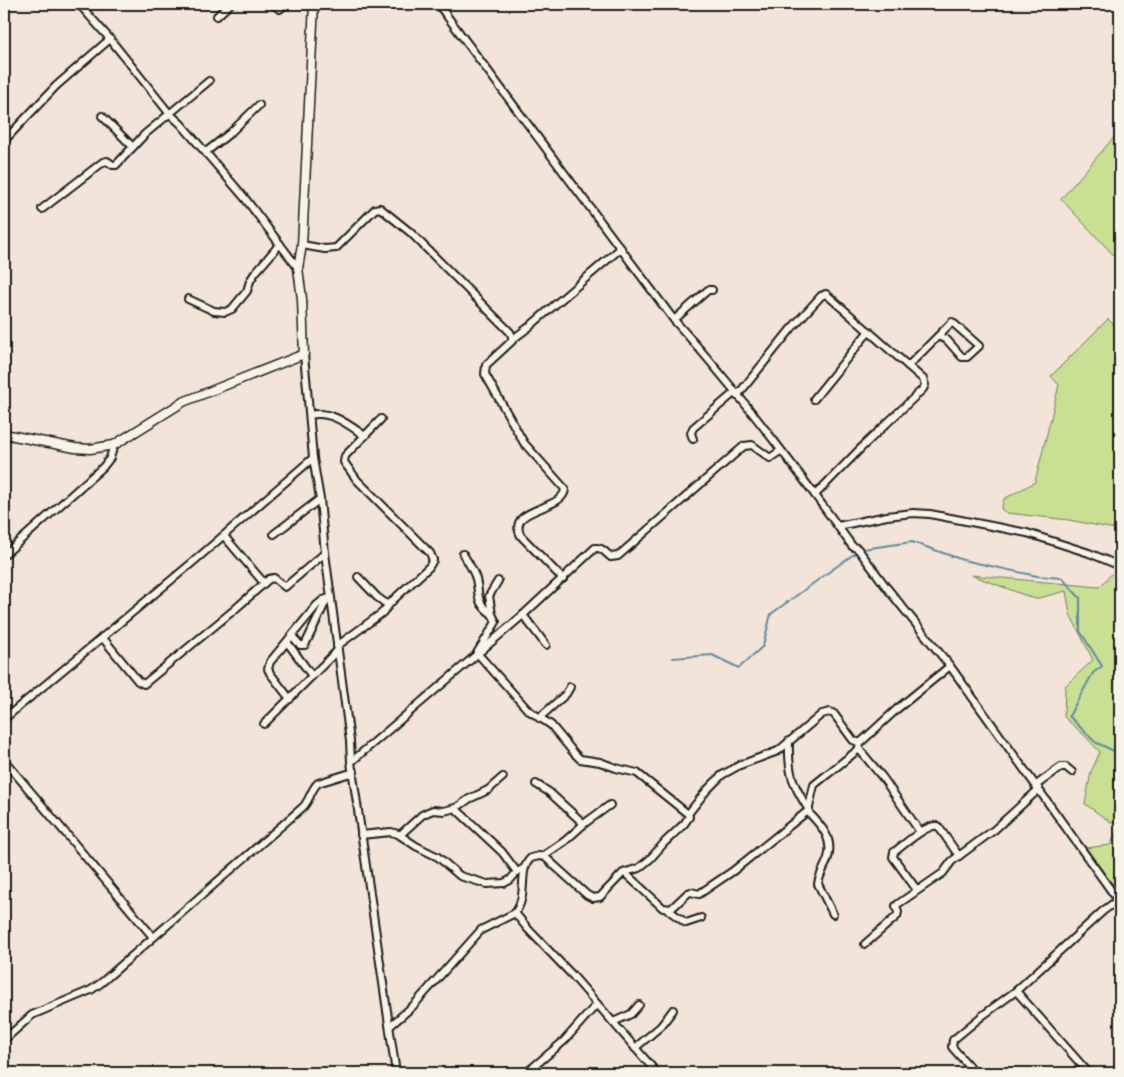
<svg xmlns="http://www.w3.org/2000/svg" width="1124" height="1077" font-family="Pangolin,sans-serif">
<rect width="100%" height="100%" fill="#f2e4d8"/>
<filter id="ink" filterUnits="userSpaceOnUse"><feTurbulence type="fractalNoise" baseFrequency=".02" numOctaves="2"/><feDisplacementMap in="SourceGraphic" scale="10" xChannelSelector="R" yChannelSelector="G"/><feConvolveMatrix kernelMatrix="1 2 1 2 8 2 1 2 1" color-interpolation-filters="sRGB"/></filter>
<g filter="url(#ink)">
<g fill="#c9df94" stroke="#727e58">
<path d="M1120 130V262L1061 199Z"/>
<path d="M1108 319 1120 331V530L1069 520 1007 513 1001 509 1004 499 1035 482 1059 385 1051 376Z"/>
<path d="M1120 565V894L1086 848 1110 845 1119 828 1085 804 1091 772 1100 752 1085 736 1064 717 1065 686 1093 660 1070 614 1066 591 1035 599 971 575 1099 587Z"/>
</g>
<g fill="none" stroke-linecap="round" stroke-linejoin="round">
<path stroke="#648b9f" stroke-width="2" d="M673 658 712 655 739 668 763 646 771 614 851 556 863 549 912 542 963 560 1037 576 1062 578 1080 598V631L1102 666 1093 673 1069 716 1095 742 1116 752 1120 759"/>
<defs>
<g id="minor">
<path d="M79 4 110 39 169 113 181 124 244 197 298 268"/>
<path d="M272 4 280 9 286 4"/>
<path d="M438 4 674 320C737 390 797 469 852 546L858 549 887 588 950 666 1120 903"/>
<path d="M217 16 230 4"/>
<path d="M102 116 133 147"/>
<path d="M4 141 56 86 110 39"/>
<path d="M206 152 230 133 259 105"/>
<path d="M42 209 103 162 107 161 113 165H116L145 134 209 81"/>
<path d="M302 245 325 249 336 248 375 209 380 208 410 232 510 332 512 336V341L486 365 485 374 524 443 565 489C564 511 505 507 521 536L563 579"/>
<path d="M188 299 214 311 225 312 232 309 247 291 250 281 255 273 280 244"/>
<path d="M674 320 708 290H712"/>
<path d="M513 339 529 327 621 248"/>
<path d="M304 354 313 458 320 499 325 553 350 741 351 762 396 1073"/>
<path d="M908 366 952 322 979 346 967 357H962L947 340 938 336"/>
<path d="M737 396 791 329 821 296 826 294 923 379 925 385 923 389 862 447 815 495"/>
<path d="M814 399 869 331"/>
<path d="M310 415C331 410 349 425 365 436"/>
<path d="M693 439 691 433 693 428 734 393"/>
<path d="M838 526 887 516 913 513 930 514 1027 533 1089 553 1120 566"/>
<path d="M274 534 320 499"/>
<path d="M224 536 264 583"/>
<path d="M463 554C468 562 473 569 476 579 480 596 475 602 492 614"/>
<path d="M4 555 103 467 110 458 114 445"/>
<path d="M358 577 377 597 388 605"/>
<path d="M498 581 489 596 492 614 496 622 477 653 528 710 551 725 574 753 580 759 600 762 616 768 637 773 688 814"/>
<path d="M523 615 546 645"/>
<path d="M292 636 300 645H305L327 599"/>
<path d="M102 637 138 681 144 684 234 610 269 579 274 578 285 587 325 553"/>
<path d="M287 642 312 676"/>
<path d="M337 646 382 613 393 600 429 567 433 560 430 553 357 480 344 462 345 456 381 419"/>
<path d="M290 699 270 673 268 669 270 662 317 605 323 600 331 598"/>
<path d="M539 718 566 694 570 687"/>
<path d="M4 719 193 562 313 458"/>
<path d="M264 724 338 650"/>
<path d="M789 741C788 773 792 784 809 810L808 812C822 826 835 840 827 861 824 868 819 876 818 884L833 914"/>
<path d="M860 743 897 709 950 666"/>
<path d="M4 760 153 937"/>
<path d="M351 762 523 615 595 548C603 547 605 553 611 557L618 556 744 446 752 445 770 458 780 451"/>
<path d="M536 784 549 792 583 823H585L565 841 543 856"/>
<path d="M1035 786 1061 767H1066L1072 772"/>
<path d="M456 808 469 799 488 790 503 777"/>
<path d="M808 812 814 785 859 749"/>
<path d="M585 823 610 805"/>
<path d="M361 835 391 832 398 834 416 846 438 857 460 876 487 884 504 883 510 880 517 872 524 868"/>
<path d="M400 835 422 815 428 812 433 810 444 811 455 808 502 852 517 872"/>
<path d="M626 874 663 908 671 909 688 893 691 892 699 894 733 871 809 810"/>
<path d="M917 890 893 857 894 852C904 845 927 823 938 826L959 856"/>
<path d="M667 909 686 923 701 918"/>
<path d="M515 913 528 929 573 976 657 1073"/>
<path d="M865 944 897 916 898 912 896 906 898 904 943 873 952 861 994 830 1039 789"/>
<path d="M1016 991 1087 1071"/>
<path d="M613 1022 631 1014 639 1005"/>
<path d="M390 1026 413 1006 481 930 515 913C529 895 517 870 531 858L539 856 545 857 587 895 593 898 600 897 623 873 639 868 650 859 665 842 684 824 689 817 688 814 707 790 722 775 740 765 778 751 822 714 830 712 834 714 853 740 860 743 859 749 883 778 920 832"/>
<path d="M4 1040 32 1015 91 990 101 983 303 807C310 800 311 789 318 783L354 772"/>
<path d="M635 1048 661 1026 673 1010"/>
<path d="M526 1073 564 1041 597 1004"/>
<path d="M975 1073 952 1047 953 1040 982 1016 1016 991 1103 911 1118 900"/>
</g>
<path id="tertiary" d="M4 434 75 448 90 449 114 445 183 402 304 354 302 299 298 268 302 245 314 4"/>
</defs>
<use href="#minor" stroke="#1c1c1c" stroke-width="10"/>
<use href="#tertiary" stroke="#1c1c1c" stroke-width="11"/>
<use href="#minor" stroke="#f7f3e8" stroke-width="6"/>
<use href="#tertiary" stroke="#f7f3e8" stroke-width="8"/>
</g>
</g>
<rect width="1124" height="1077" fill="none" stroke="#f7f3e8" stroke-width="20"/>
<rect x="10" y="10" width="1104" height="1057" fill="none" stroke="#1c1c1c" stroke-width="2" filter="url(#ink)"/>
</svg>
